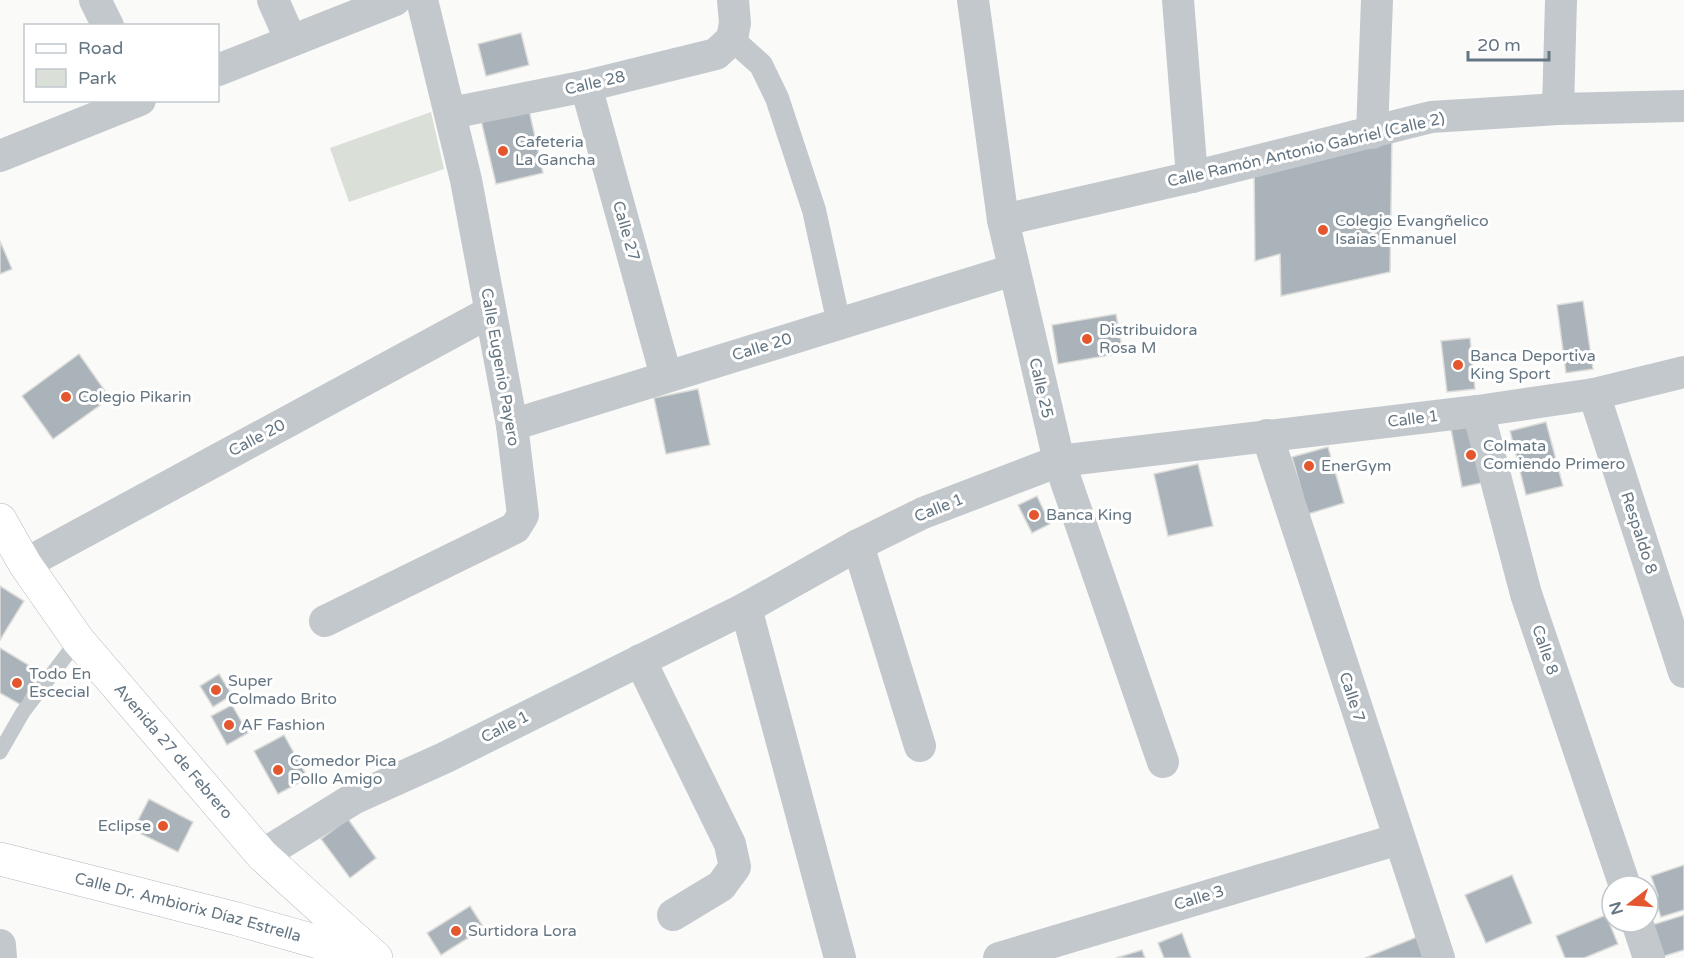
<svg xmlns="http://www.w3.org/2000/svg" width="1684" height="958" font-family="'Varela Round',sans-serif">
<rect width="100%" height="100%" fill="#fafaf8"/>
<path fill="#dadfd7" d="M431 112 444 169 349 202 330 148Z"/>
<g fill="#aab3b9" stroke="#dcdcda" stroke-width="1.5">
<path d="M521 33 529 65 486 76 478 44Z"/>
<path d="M529 110 543 173 496 184 481 120Z"/>
<path d="M1392 134 1390 272 1281 296 1280 254 1255 261 1254 169Z"/>
<path d="M0 241 12 269 0 274Z"/>
<path d="M1583 301 1593 369 1566 373 1557 305Z"/>
<path d="M1116 314 1123 353 1058 364 1052 325Z"/>
<path d="M1470 338 1475 389 1447 392 1441 341Z"/>
<path d="M79 354 110 398 53 439 22 396Z"/>
<path d="M698 389 710 445 666 454 654 398Z"/>
<path d="M1546 422 1563 486 1526 495 1510 431Z"/>
<path d="M1479 423 1491 481 1462 487 1451 429Z"/>
<path d="M1328 447 1344 503 1308 514 1292 457Z"/>
<path d="M1198 464 1213 526 1168 536 1154 474Z"/>
<path d="M1037 496 1050 524 1032 533 1018 505Z"/>
<path d="M0 586 24 601 0 640Z"/>
<path d="M0 648 40 672 21 705 0 693Z"/>
<path d="M219 674 232 695 213 707 200 686Z"/>
<path d="M232 705 248 733 227 745 211 716Z"/>
<path d="M284 735 308 778 278 794 254 751Z"/>
<path d="M149 799 193 822 178 852 133 830Z"/>
<path d="M348 819 376 858 350 878 321 839Z"/>
<path d="M1684 865V910L1661 917 1654 897 1658 896 1651 876Z"/>
<path d="M1512 875 1532 923 1486 943 1465 895Z"/>
<path d="M470 906 484 928 441 955 427 933Z"/>
<path d="M1606 915 1618 944 1584 958H1565L1556 936Z"/>
<path d="M1684 915V950L1661 957 1652 925Z"/>
<path d="M1182 933 1191 958H1164L1158 943Z"/>
<path d="M1417 937 1426 958H1365Z"/>
<path d="M1142 950 1145 958H1116Z"/>
</g>
<g fill="none" stroke-linecap="round" stroke-linejoin="round">
<defs>
<g id="secondary">
<path id="s1" d="M0 859 237 919 375 958"/>
</g>
<g id="primary">
<path id="s2" d="M0 520 25 564 78 640 262 855 376 958"/>
</g>
</defs>
<use href="#secondary" stroke="#b3babf" stroke-width="34"/>
<use href="#primary" stroke="#b5babe" stroke-width="34"/>
<path stroke="#c3c8cc" stroke-width="15" d="M0 752 23 712 78 640"/>
<path stroke="#c3c8cc" stroke-width="24" d="M732 39 761 65 777 98 814 210 839 324"/>
<g stroke="#c3c8cc" stroke-width="32">
<path d="M95 0 108 26"/>
<path d="M273 0 291 41"/>
<path d="M973 0 1003 220 1059 461 1163 762"/>
<path d="M1178 0 1192 177"/>
<path d="M218 70 395 0"/>
<path d="M586 86 666 376"/>
<path d="M1558 109 1561 0"/>
<path d="M451 113 586 86 716 54 732 39 735 23 733 0"/>
<path d="M1372 133 1377 0"/>
<path d="M0 156 140 100"/>
<path d="M1003 220 1192 177 1431 117 1558 109 1684 106"/>
<path d="M1594 394 1684 672"/>
<path d="M1478 411 1526 594 1625 886"/>
<path d="M512 425 1013 270"/>
<path d="M1267 435 1439 958"/>
<path d="M858 545 920 746"/>
<path d="M25 564 490 312"/>
<path d="M746 608 840 958"/>
<path d="M325 621 515 528 523 515 512 425 466 180 422 0"/>
<path d="M640 660 730 844 735 867 721 886 673 915"/>
<path d="M262 855 353 799 444 758 746 608 858 545 923 513 1059 461 1478 411 1594 394 1684 372"/>
<path d="M1637 922 1649 958"/>
<path d="M0 945 1 958"/>
<path d="M999 958 1399 839"/>
</g>
<use href="#secondary" stroke="#fff" stroke-width="33"/>
<use href="#primary" stroke="#fff" stroke-width="33"/>
</g>
<g fill="#e4572e" stroke="#fff" stroke-width="2">
<circle cx="503" cy="151" r="6"/>
<circle cx="1323" cy="230" r="6"/>
<circle cx="1087" cy="339" r="6"/>
<circle cx="1458" cy="365" r="6"/>
<circle cx="66" cy="397" r="6"/>
<circle cx="1471" cy="455" r="6"/>
<circle cx="1309" cy="466" r="6"/>
<circle cx="1034" cy="515" r="6"/>
<circle cx="17" cy="683" r="6"/>
<circle cx="216" cy="690" r="6"/>
<circle cx="229" cy="725" r="6"/>
<circle cx="278" cy="770" r="6"/>
<circle cx="163" cy="826" r="6"/>
<circle cx="456" cy="931" r="6"/>
</g>
<g text-anchor="middle" dominant-baseline="central" stroke-width="6" stroke-linejoin="round" paint-order="stroke">
<g font-size="16" fill="#657683" stroke="#fff">
<text transform="translate(595 83) rotate(-13)">Calle 28</text>
<text transform="translate(1306 150) rotate(-13)">Calle Ramón Antonio Gabriel (Calle 2)</text>
<text transform="translate(626 231) rotate(74)">Calle 27</text>
<text transform="translate(762 347) rotate(-17)">Calle 20</text>
<text transform="translate(500 367) rotate(80)">Calle Eugenio Payero</text>
<text transform="translate(1041 388) rotate(77)">Calle 25</text>
<text transform="translate(1413 419) rotate(-7)">Calle 1</text>
<text transform="translate(257 438) rotate(-28)">Calle 20</text>
<text transform="translate(939 508) rotate(-22)">Calle 1</text>
<text transform="translate(1639 533) rotate(72)">Respaldo 8</text>
<text transform="translate(1545 650) rotate(71)">Calle 8</text>
<text transform="translate(1352 697) rotate(72)">Calle 7</text>
<text transform="translate(505 727) rotate(-27)">Calle 1</text>
<text stroke="none"><textPath href="#s2" startOffset="290">Avenida 27 de Febrero</textPath></text>
<text transform="translate(1199 898) rotate(-17)">Calle 3</text>
<text stroke="none"><textPath href="#s1" startOffset="194">Calle Dr. Ambiorix Díaz Estrella</textPath></text>
</g>
<g font-size="16" fill="#657683" stroke="#fff" text-anchor="start">
<text x="515" y="142">Cafeteria<tspan x="515" dy="18">La Gancha</tspan></text>
<text x="1335" y="221">Colegio Evangñelico<tspan x="1335" dy="18">Isaias Enmanuel</tspan></text>
<text x="1099" y="330">Distribuidora<tspan x="1099" dy="18">Rosa M</tspan></text>
<text x="1470" y="356">Banca Deportiva<tspan x="1470" dy="18">King Sport</tspan></text>
<text x="78" y="397">Colegio Pikarin</text>
<text x="1483" y="446">Colmata<tspan x="1483" dy="18">Comiendo Primero</tspan></text>
<text x="1321" y="466">EnerGym</text>
<text x="1046" y="515">Banca King</text>
<text x="29" y="674">Todo En<tspan x="29" dy="18">Escecial</tspan></text>
<text x="228" y="681">Super<tspan x="228" dy="18">Colmado Brito</tspan></text>
<text x="241" y="725">AF Fashion</text>
<text x="290" y="761">Comedor Pica<tspan x="290" dy="18">Pollo Amigo</tspan></text>
<text x="151" y="826" text-anchor="end">Eclipse</text>
<text x="468" y="931">Surtidora Lora</text>
</g>
</g>
<rect x="24" y="24" width="195" height="78" fill="#ffffff" stroke="#c1c8cd" stroke-width="1.5"/>
<rect x="36" y="44" width="30" height="9" fill="#ffffff" stroke="#c1c8cd" stroke-width="1.5"/>
<text x="78" y="54" font-size="18" fill="#657683">Road</text>
<rect x="36" y="69" width="30" height="18" fill="#dadfd7" stroke="#c1c8cd" stroke-width="1.5"/>
<text x="78" y="84" font-size="18" fill="#657683">Park</text>
<g transform="translate(1630 904) rotate(253)"><circle r="28" fill="#ffffff" stroke="#c1c8cd" stroke-width="1.5"/>
<path d="M0-4.5L10 22L0 15L-10 22Z" fill="#e4572e"/>
<text y="-9" font-size="16" font-weight="bold" text-anchor="middle" fill="#657683">N</text>
</g>
<path d="M1468 51v9h81v-9" fill="none" stroke="#657683" stroke-width="3"/>
<text x="1477" y="51" font-size="18" fill="#657683" stroke="#ffffff" stroke-width="4.5" paint-order="stroke">20 m</text>
</svg>
